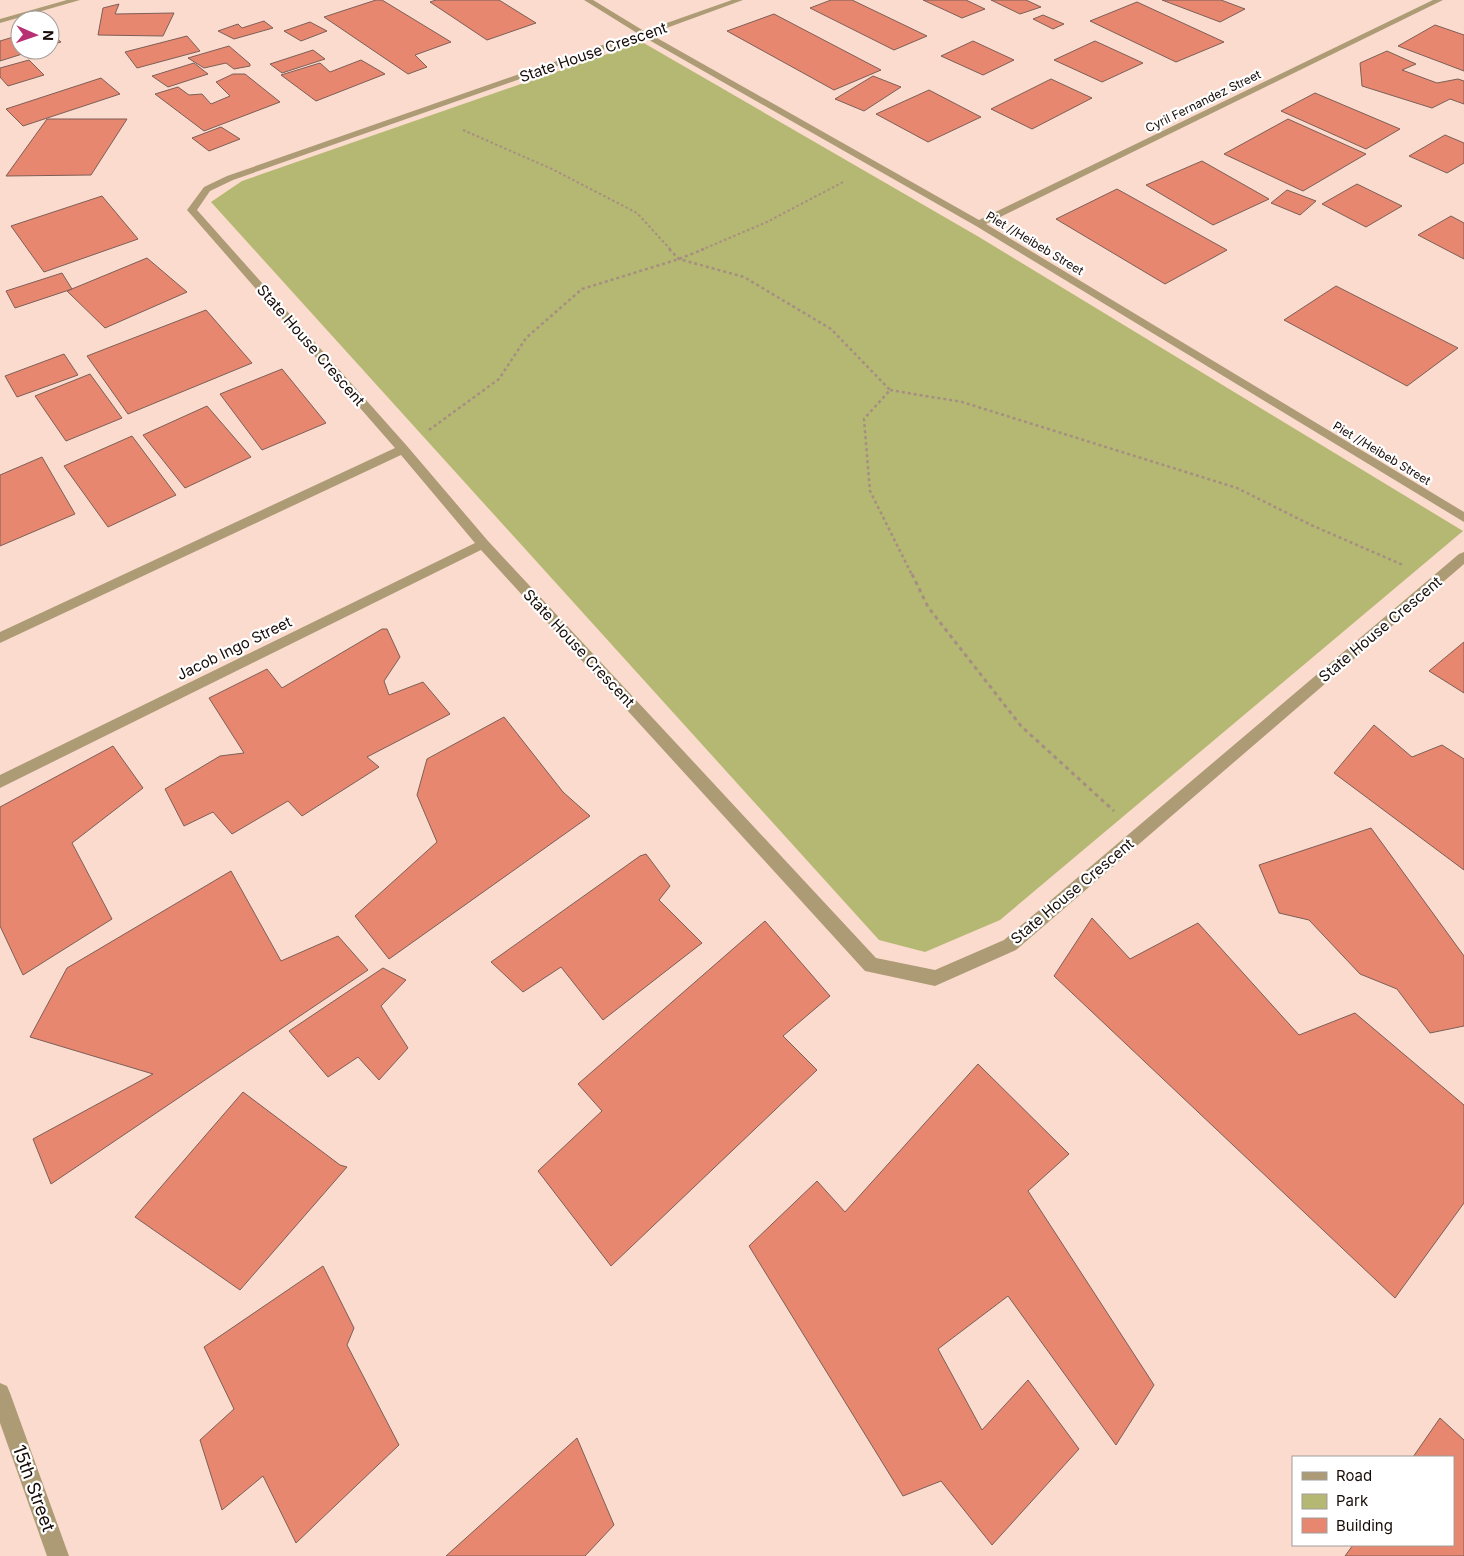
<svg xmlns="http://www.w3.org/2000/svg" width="1464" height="1556" font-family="Inter,sans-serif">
<rect width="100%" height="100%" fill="#fbdbcd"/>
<path fill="#b5b872" d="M642 42 979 237 1463 531 1000 920 925 952 879 940 211 202 242 181Z"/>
<g fill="#e7876f" stroke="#7d5f58">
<path d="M376 0H382L451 42 415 55 427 67 408 74 324 17Z"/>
<path d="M436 0H499L536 23 487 40 430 2Z"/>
<path d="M831 0H852L927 36 894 50 810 8Z"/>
<path d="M923 0H966L985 9 962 18Z"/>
<path d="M991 0H1026L1041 7 1020 14Z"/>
<path d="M1162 0H1221L1245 9 1220 22Z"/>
<path d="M1137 2 1224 42 1176 62 1090 21Z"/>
<path d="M119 4 115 14 174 13 163 36 98 35 103 8Z"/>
<path d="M774 14 881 70 834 90 727 31Z"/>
<path d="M1043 15 1064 24 1053 29 1033 19Z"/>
<path d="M264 21 273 28 234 39 218 31 238 24 242 28Z"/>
<path d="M310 22 327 31 301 41 284 31Z"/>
<path d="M1435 25 1464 35V71L1398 46Z"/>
<path d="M50 33 61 42 50 45Z"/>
<path d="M20 35V50H35L0 61V41Z"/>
<path d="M187 36 200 51 137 68 125 52Z"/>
<path d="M973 41 1014 60 983 75 941 56Z"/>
<path d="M1095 41 1143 63 1102 82 1054 60Z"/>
<path d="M229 46 250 64V66L234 69 226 63 204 68 188 58Z"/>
<path d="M313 50 325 59 282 73 270 64Z"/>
<path d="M1387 51 1416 64 1402 70 1437 83 1458 79 1464 81V104L1450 99 1432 108 1362 86 1360 63Z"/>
<path d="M29 60 44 75 8 86 0 77V68Z"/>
<path d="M361 60 385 74 316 101 281 75 320 63 330 72Z"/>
<path d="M194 63 208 74 168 87 152 76Z"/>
<path d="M233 74H245L280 102 204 131 155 94 178 87 189 95 202 94 211 104 230 96 216 82Z"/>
<path d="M873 76 901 87 864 111 835 99Z"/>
<path d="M101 78 120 94 23 126 6 109Z"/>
<path d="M1051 79 1092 98 1032 129 991 109Z"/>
<path d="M929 90 981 117 928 142 876 114Z"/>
<path d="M1315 93 1400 129 1366 149 1281 111Z"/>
<path d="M47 119H127L91 175 6 176Z"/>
<path d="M1288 119 1366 154 1303 191 1224 154Z"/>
<path d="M221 127 240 139 209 151 192 138Z"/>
<path d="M1445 135 1464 143V163L1447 173 1409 156Z"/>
<path d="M1202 161 1269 199 1213 225 1146 185Z"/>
<path d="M1357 184 1402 206 1366 227 1322 204Z"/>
<path d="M1117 189 1227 250 1165 284 1056 219Z"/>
<path d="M1287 190 1316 201 1300 215 1271 203Z"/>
<path d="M102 196 138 239 44 272 11 226Z"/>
<path d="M1451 216 1464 223V259L1418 235Z"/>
<path d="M147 258 187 292 105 328 67 291Z"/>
<path d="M62 273 72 289 15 308 6 291Z"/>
<path d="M1336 286 1458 348 1407 386 1284 320Z"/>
<path d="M206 310 252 363 128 414 87 356Z"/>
<path d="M64 354 78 375 17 397 5 376Z"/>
<path d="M282 369 326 423 262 450 220 394Z"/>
<path d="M90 374 122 418 66 441 35 396Z"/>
<path d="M207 406 251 457 185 488 143 435Z"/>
<path d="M132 436 176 495 108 527 64 466Z"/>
<path d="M42 457 75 514 0 546V475Z"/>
<path d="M382 629H387L400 657 384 681 389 695 423 682 450 714 367 757 379 767 302 816 288 801 232 834 213 812 184 826 165 789 220 756 244 753 209 698 267 669 282 688Z"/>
<path d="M1464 642V693L1429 671Z"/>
<path d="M504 717 563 792 590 816 389 959 355 916 437 842 417 795 427 759Z"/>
<path d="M1374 725 1412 757 1442 745 1464 759V870L1334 773Z"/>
<path d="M113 746 143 788 72 843 112 919 23 975 0 926V807Z"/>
<path d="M1371 828 1464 956V1026L1430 1033 1397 989 1360 974 1309 920 1279 913 1259 865Z"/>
<path d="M646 854 670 886 659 900 702 943 603 1020 561 967 523 992 491 962 640 856Z"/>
<path d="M231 871 281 961 338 936 368 970 51 1184 33 1139 153 1074 30 1037 67 968Z"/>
<path d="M1092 918 1130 959 1198 923 1299 1035 1355 1013 1464 1105V1203L1395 1298 1054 976Z"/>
<path d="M765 921 830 996 783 1036 817 1070 611 1266 538 1171 602 1111 578 1084Z"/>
<path d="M383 968 406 980 381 1006 408 1048 379 1080 358 1057 328 1077 289 1031Z"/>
<path d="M978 1064 1069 1154 1028 1191 1154 1385 1116 1445 1008 1296 938 1349 982 1430 1028 1380 1079 1449 992 1545 941 1481 903 1496 749 1246 817 1181 845 1212Z"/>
<path d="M243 1092 340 1165 347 1167 240 1290 135 1217Z"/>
<path d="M323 1266 354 1328 347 1345 399 1445 296 1543 263 1476 222 1510 200 1440 234 1409 204 1347Z"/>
<path d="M1440 1418 1464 1440V1556H1345L1353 1545H1453V1457H1413Z"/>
<path d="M577 1438 614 1525 585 1556H446Z"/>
</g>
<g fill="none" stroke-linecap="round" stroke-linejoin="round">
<g stroke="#a68e83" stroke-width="2" stroke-dasharray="2.5 2.5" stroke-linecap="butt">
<path d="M463 130 552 169 637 213 671 250"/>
<path d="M701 250 767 222 843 182"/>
</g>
<g stroke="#a68e83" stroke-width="2.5" stroke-dasharray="3 3" stroke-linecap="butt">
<path d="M669 249 679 259 744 277 831 329 890 390 864 419 870 491 912 575"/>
<path d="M890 390 962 402 1237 488 1311 525 1403 565"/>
<path d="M429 430 499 379 526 338 582 289 679 259 704 249"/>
</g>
<path stroke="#a68e83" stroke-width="3" stroke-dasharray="4 4" stroke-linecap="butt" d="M912 574 928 607 1021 726 1114 811"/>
<g fill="#ac9b75" fill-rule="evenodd">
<path d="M67 0H80L0 23V19Z"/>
<path d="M584 0H593L644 31 732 0H743L650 34 979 220 1433 0H1443L986 224 1464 512V522L976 226 642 36 233 180 210 191 197 210 407 446 488 541 876 958 935 970 1004 940 1459 554 1464 552V564L1016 950 935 986 865 971 481 550 0 788V775L475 543 401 455 0 643V632L395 448 187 210 204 187 227 176 637 33Z"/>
<path d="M0 1383 7 1386 10 1393 69 1556H47L0 1423Z"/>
</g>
</g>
<g text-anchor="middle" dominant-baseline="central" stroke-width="4.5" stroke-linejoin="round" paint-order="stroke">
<g font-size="12" fill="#170c08" stroke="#fff">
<text transform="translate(1203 101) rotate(-26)">Cyril Fernandez Street</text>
<text transform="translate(1035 243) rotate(31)">Piet //Heibeb Street</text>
<text transform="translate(1382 453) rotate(31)">Piet //Heibeb Street</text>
</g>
<g font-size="15" fill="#170c08" stroke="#fff">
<text transform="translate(593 52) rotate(-19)">State House Crescent</text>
<text transform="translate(311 345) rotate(49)">State House Crescent</text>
<text transform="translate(1380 629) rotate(-40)">State House Crescent</text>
<text transform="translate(234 648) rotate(-26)">Jacob Ingo Street</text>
<text transform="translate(579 648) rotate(47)">State House Crescent</text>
<text transform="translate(1072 891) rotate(-40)">State House Crescent</text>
</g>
<g font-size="18" fill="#170c08" stroke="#fff">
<text transform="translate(34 1488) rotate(70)">15th Street</text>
</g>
</g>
<rect x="1292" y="1456" width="162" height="90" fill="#ffffff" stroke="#a29e9c"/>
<rect x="1302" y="1472" width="25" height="8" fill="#ac9b75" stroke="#a29e9c"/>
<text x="1336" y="1481" font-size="15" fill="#170c08">Road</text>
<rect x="1302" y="1494" width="25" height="15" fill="#b5b872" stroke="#a29e9c"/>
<text x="1336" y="1506" font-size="15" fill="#170c08">Park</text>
<rect x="1302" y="1518" width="25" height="15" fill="#e7876f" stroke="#a29e9c"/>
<text x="1336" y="1531" font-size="15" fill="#170c08">Building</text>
<g transform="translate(35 35) rotate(92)"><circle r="24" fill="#ffffff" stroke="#a29e9c"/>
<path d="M0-4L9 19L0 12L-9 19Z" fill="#b63073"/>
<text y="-8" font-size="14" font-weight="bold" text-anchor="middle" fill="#170c08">N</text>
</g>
</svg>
